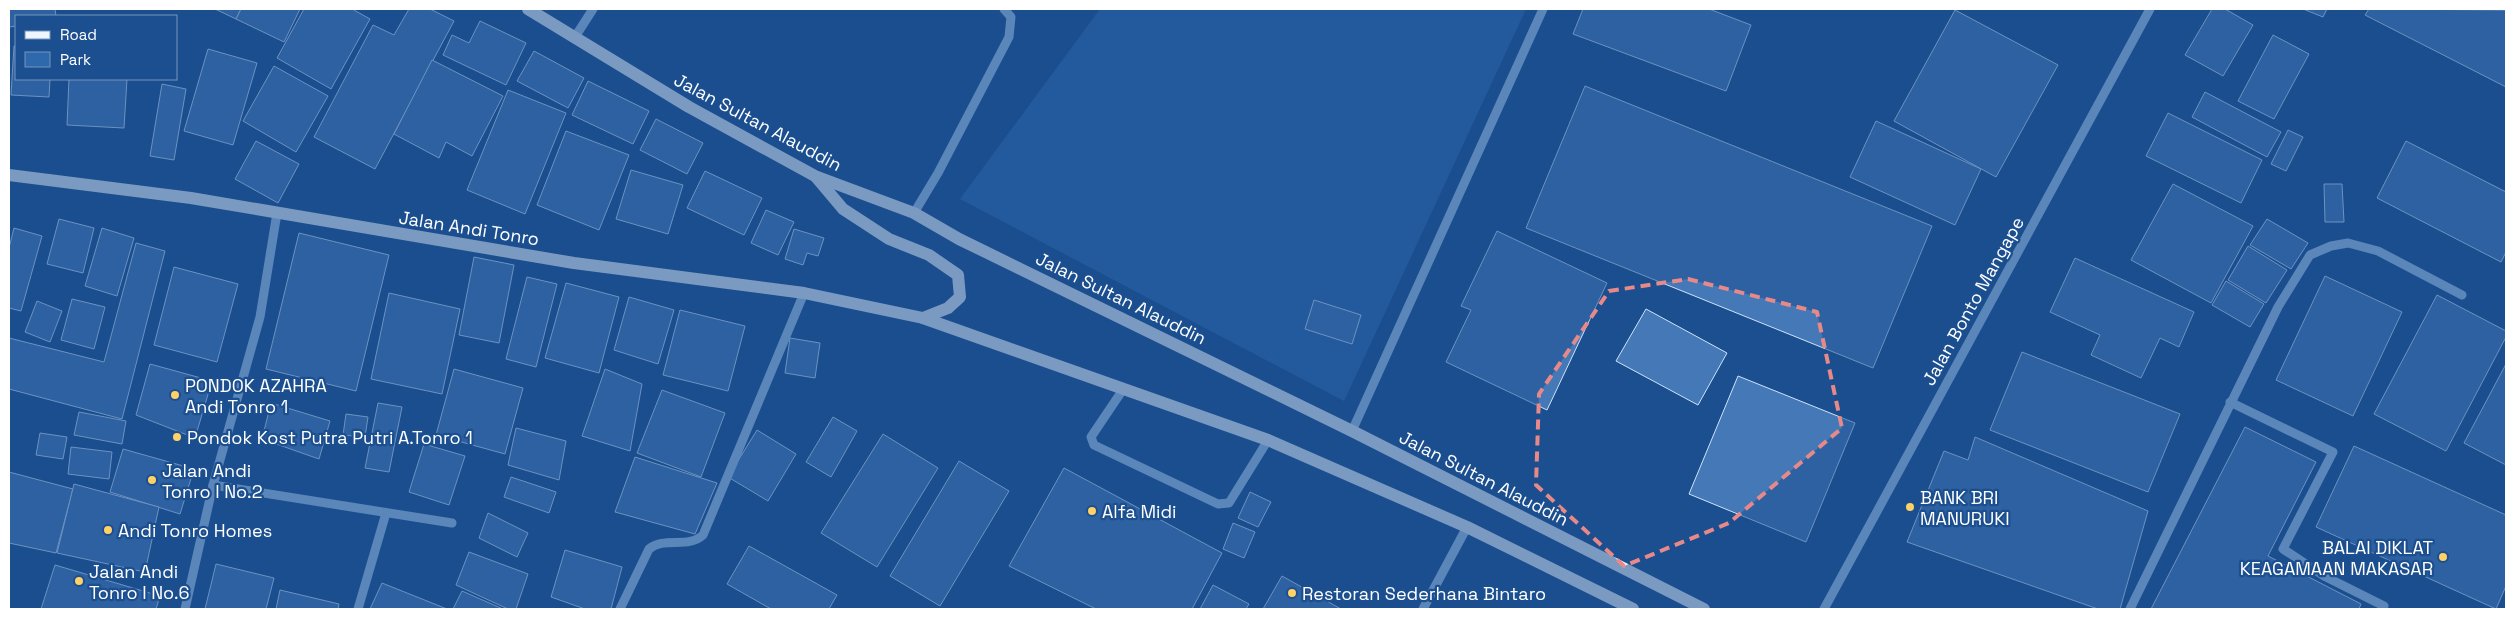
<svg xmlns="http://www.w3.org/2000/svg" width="2515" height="618" font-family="'Space Grotesk',sans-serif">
<rect width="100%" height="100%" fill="#1b4f8f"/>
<path fill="#2e69ad" d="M1100 9H1526L1344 401 960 199Z"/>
<g fill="#4478b7" stroke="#cfe3fa">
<path d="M9 9H55L56 16H16V26L9 27Z"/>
<path d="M215 9H241L236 19Z"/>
<path d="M241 9H300L284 42 236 19Z"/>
<path d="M304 9H352L370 19 331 89 277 58Z"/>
<path d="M409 9H430L454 21 375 169 314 137 373 25 394 35Z"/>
<path d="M1583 9H1709L1751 25 1726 91 1573 34Z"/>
<path d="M2212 9H2225L2253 25 2223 76 2185 55Z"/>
<path d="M2303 9H2327L2323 17Z"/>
<path d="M2369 9 2506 10V87L2365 15Z"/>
<path d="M1955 10 2058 65 1996 177 1894 121Z"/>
<path d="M480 21 526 43 506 85 443 55 452 35 469 43Z"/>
<path d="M2273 35 2309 54 2274 119 2238 101Z"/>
<path d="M14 46H16V79H50L49 97 11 95Z"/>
<path d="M208 49 257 63 233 145 184 131Z"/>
<path d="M534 51 584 78 568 108 517 81Z"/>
<path d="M432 60 503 96 472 156 446 142 439 158 394 134Z"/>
<path d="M274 66 328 96 296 152 243 121Z"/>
<path d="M69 79H127L124 128 67 125Z"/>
<path d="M588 81 649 111 633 144 572 115Z"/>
<path d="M162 84 186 89 174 160 150 156Z"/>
<path d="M1585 86 1932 226 1873 368 1526 228Z"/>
<path d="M508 90 566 113 525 214 467 190Z"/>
<path d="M2205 92 2281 132 2267 157 2192 117Z"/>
<path d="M2168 113 2262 160 2241 203 2146 156Z"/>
<path d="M656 119 703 143 687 174 640 150Z"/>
<path d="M1876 121 1981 169 1955 225 1850 177Z"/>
<path d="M2288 130 2303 137 2286 171 2271 164Z"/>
<path d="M566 131 629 155 599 230 537 205Z"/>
<path d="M256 141 299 164 278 203 235 179Z"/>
<path d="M2406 141 2506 192V252L2501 262 2377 198Z"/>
<path d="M631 170 683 185 668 234 616 219Z"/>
<path d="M705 171 762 198 744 235 687 208Z"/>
<path d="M2173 184 2253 226 2211 303 2131 260Z"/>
<path d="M2324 184H2342L2344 222H2325Z"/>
<path d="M766 210 794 222 778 255 751 243Z"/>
<path d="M59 219 94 228 83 273 47 264Z"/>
<path d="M2267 219 2308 243 2291 269 2250 245Z"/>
<path d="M14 228 42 236 21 311 9 308V248Z"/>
<path d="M102 228 134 238 117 296 85 286Z"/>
<path d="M794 229 824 238 818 256 807 253 803 265 785 259Z"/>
<path d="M1497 231 1607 283 1547 410 1446 362 1471 310 1461 306Z"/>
<path d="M299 233 389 255 356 391 266 369Z"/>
<path d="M136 243 165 251 122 419 9 389V338L104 362Z"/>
<path d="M2248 246 2287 270 2266 303 2228 280Z"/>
<path d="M474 257 514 265 499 343 459 335Z"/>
<path d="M2075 258 2194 312 2179 347 2160 338 2141 378 2091 355 2100 335 2050 312Z"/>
<path d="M174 267 238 284 217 362 154 345Z"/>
<path d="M2325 276 2402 312 2353 416 2276 380Z"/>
<path d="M527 277 557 284 536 367 506 359Z"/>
<path d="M2226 281 2264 304 2250 327 2212 305Z"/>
<path d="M566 283 619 297 599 373 545 358Z"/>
<path d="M389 293 460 309 442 394 371 379Z"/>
<path d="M2437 295 2506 331V337L2446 451 2374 414Z"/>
<path d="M629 297 674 310 658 364 614 350Z"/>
<path d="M72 299 105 307 94 349 61 340Z"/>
<path d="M1314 300 1361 315 1352 344 1305 329Z"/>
<path d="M37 301 62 311 50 342 25 332Z"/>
<path d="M1646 309 1727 353 1698 405 1616 361Z"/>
<path d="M680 310 745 326 728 391 663 375Z"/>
<path d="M790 338 820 343 815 378 785 373Z"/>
<path d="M2022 352 2180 414 2148 492 1990 430Z"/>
<path d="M150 364 212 381 195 438 136 415Z"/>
<path d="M2506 364V465L2464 443Z"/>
<path d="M454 369 523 388 505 454 436 435Z"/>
<path d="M605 369 642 384 630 451 582 436Z"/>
<path d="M1738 376 1855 423 1806 542 1689 494Z"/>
<path d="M662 390 725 413 701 477 637 453Z"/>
<path d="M271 403 330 421 319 459 262 439Z"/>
<path d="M378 403 402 407 389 472 365 468Z"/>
<path d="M79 412 126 421 122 444 74 435Z"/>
<path d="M346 414 368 417 365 437 343 435Z"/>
<path d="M833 417 857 431 831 477 806 462Z"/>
<path d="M2245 427 2316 462 2268 556 2361 604 2359 609H2151Z"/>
<path d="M516 428 566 441 559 480 508 465Z"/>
<path d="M757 430 796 454 768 501 728 477Z"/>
<path d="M40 433 67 437 63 459 36 455Z"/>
<path d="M883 434 938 468 877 567 821 533Z"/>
<path d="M1975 437 2148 511 2120 609H2098L1907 542 1944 451 1968 460Z"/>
<path d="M424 444 465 456 449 505 409 492Z"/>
<path d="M2354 446 2506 515V586L2496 609 2316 527Z"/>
<path d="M71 447 112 452 109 479 68 474Z"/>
<path d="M123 449 194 469 180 514 110 492Z"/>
<path d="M635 457 717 483 695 534 615 512Z"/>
<path d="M959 461 1009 491 940 606 890 576Z"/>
<path d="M1064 468 1222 553 1192 609H1096L1009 566Z"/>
<path d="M9 472 73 489 56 553 9 543Z"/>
<path d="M511 477 556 492 549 513 504 497Z"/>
<path d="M74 484 159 507 145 572 57 553Z"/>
<path d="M1250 492 1271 502 1258 527 1238 518Z"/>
<path d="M488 513 528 533 517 557 479 538Z"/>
<path d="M1233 523 1255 532 1244 558 1223 549Z"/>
<path d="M749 546 837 595 829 609H771L727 584Z"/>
<path d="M565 550 622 567 611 609H585L551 597Z"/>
<path d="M469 552 528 574 516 609H508L456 585Z"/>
<path d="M216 564 274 578 266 609H205Z"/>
<path d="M55 565 160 596 156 609H41Z"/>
<path d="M1282 576 1341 609H1263Z"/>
<path d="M382 583 447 609H370Z"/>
<path d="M1213 585 1249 604 1246 609H1200Z"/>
<path d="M280 590 339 604 338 609H276Z"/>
<path d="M462 591 503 609H453Z"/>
</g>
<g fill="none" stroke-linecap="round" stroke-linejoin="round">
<g stroke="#a9c9ee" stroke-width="9">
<path d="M575 37 593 9"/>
<path d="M914 213 938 173 1009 37 1011 17 1004 9"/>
<path d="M1124 388 1091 437 1094 445 1218 504 1229 503 1268 440"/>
<path d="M2230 402 2333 452 2283 549 2324 576 2384 606"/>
<path d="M1352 431 1543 9"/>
<path d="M213 485 452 523"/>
<path d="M185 609 213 485 260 317 277 213"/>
<path d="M358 609 386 513"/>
<path d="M620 609 649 549C664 536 688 549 703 535L804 293"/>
<path d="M1423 609 1467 527"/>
<path d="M1824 609 2150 9"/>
<path d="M2130 609 2278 307 2310 255 2331 246 2348 243 2378 251 2462 295"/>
</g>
<g stroke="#f0f6ff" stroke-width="12">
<path d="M528 9 689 107 815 176 914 213 959 239 1352 431 1704 609"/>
<path d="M9 175 191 198 574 263 804 293 923 318 1268 440 1467 527 1633 609"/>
<path d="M816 177 843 209 889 239 929 255 958 275 960 297 948 308 923 318"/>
</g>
</g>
<path d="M0 0H2515V618H0ZM1688 279 1817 312 1842 428 1729 523 1624 566 1536 485 1539 394 1609 291Z" fill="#1b4f8f" fill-opacity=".55" fill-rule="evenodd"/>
<path fill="none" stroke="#e88989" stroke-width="4" stroke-dasharray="10 6" stroke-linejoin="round" d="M1688 279 1817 312 1842 428 1729 523 1624 566 1536 485 1539 394 1609 291Z"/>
<g fill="#ffd166" stroke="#1b4f8f" stroke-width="2">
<circle cx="175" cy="395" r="5"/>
<circle cx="177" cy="437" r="5"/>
<circle cx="152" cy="480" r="5"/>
<circle cx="1910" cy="507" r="5"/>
<circle cx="1092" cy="511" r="5"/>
<circle cx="108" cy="530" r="5"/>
<circle cx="2443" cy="557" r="5"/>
<circle cx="79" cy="581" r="5"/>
<circle cx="1292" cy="593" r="5"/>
</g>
<g text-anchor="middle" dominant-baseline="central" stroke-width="4.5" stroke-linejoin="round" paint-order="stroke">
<g font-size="18" fill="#fff" stroke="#1b4f8f">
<text transform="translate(758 122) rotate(28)">Jalan Sultan Alauddin</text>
<text transform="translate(469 228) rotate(9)">Jalan Andi Tonro</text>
<text transform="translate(1121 298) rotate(26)">Jalan Sultan Alauddin</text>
<text transform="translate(1973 301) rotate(-61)">Jalan Bonto Mangape</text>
<text transform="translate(1484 478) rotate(27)">Jalan Sultan Alauddin</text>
</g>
<g font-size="18" fill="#fff" stroke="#1b4f8f" text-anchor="start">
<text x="185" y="385">PONDOK AZAHRA<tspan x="185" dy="21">Andi Tonro 1</tspan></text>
<text x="187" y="437">Pondok Kost Putra Putri A.Tonro 1</text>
<text x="162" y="470">Jalan Andi<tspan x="162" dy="21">Tonro I No.2</tspan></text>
<text x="1920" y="497">BANK BRI<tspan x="1920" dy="21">MANURUKI</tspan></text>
<text x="1102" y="511">Alfa Midi</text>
<text x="118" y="530">Andi Tonro Homes</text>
<text x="2433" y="547" text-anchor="end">BALAI DIKLAT<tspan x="2433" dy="21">KEAGAMAAN MAKASAR</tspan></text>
<text x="89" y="571">Jalan Andi<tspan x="89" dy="21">Tonro I No.6</tspan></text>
<text x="1302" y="593">Restoran Sederhana Bintaro</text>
</g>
</g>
<rect width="2515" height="618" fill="none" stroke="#ffffff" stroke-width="20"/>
<rect x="15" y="15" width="162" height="65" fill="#1b4f8f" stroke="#7695bc"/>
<rect x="25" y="31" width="25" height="8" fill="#f0f6ff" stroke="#7695bc"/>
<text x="60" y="40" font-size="15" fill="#ffffff">Road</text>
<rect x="25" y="52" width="25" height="15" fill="#2e69ad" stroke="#7695bc"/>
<text x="60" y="65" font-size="15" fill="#ffffff">Park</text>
</svg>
